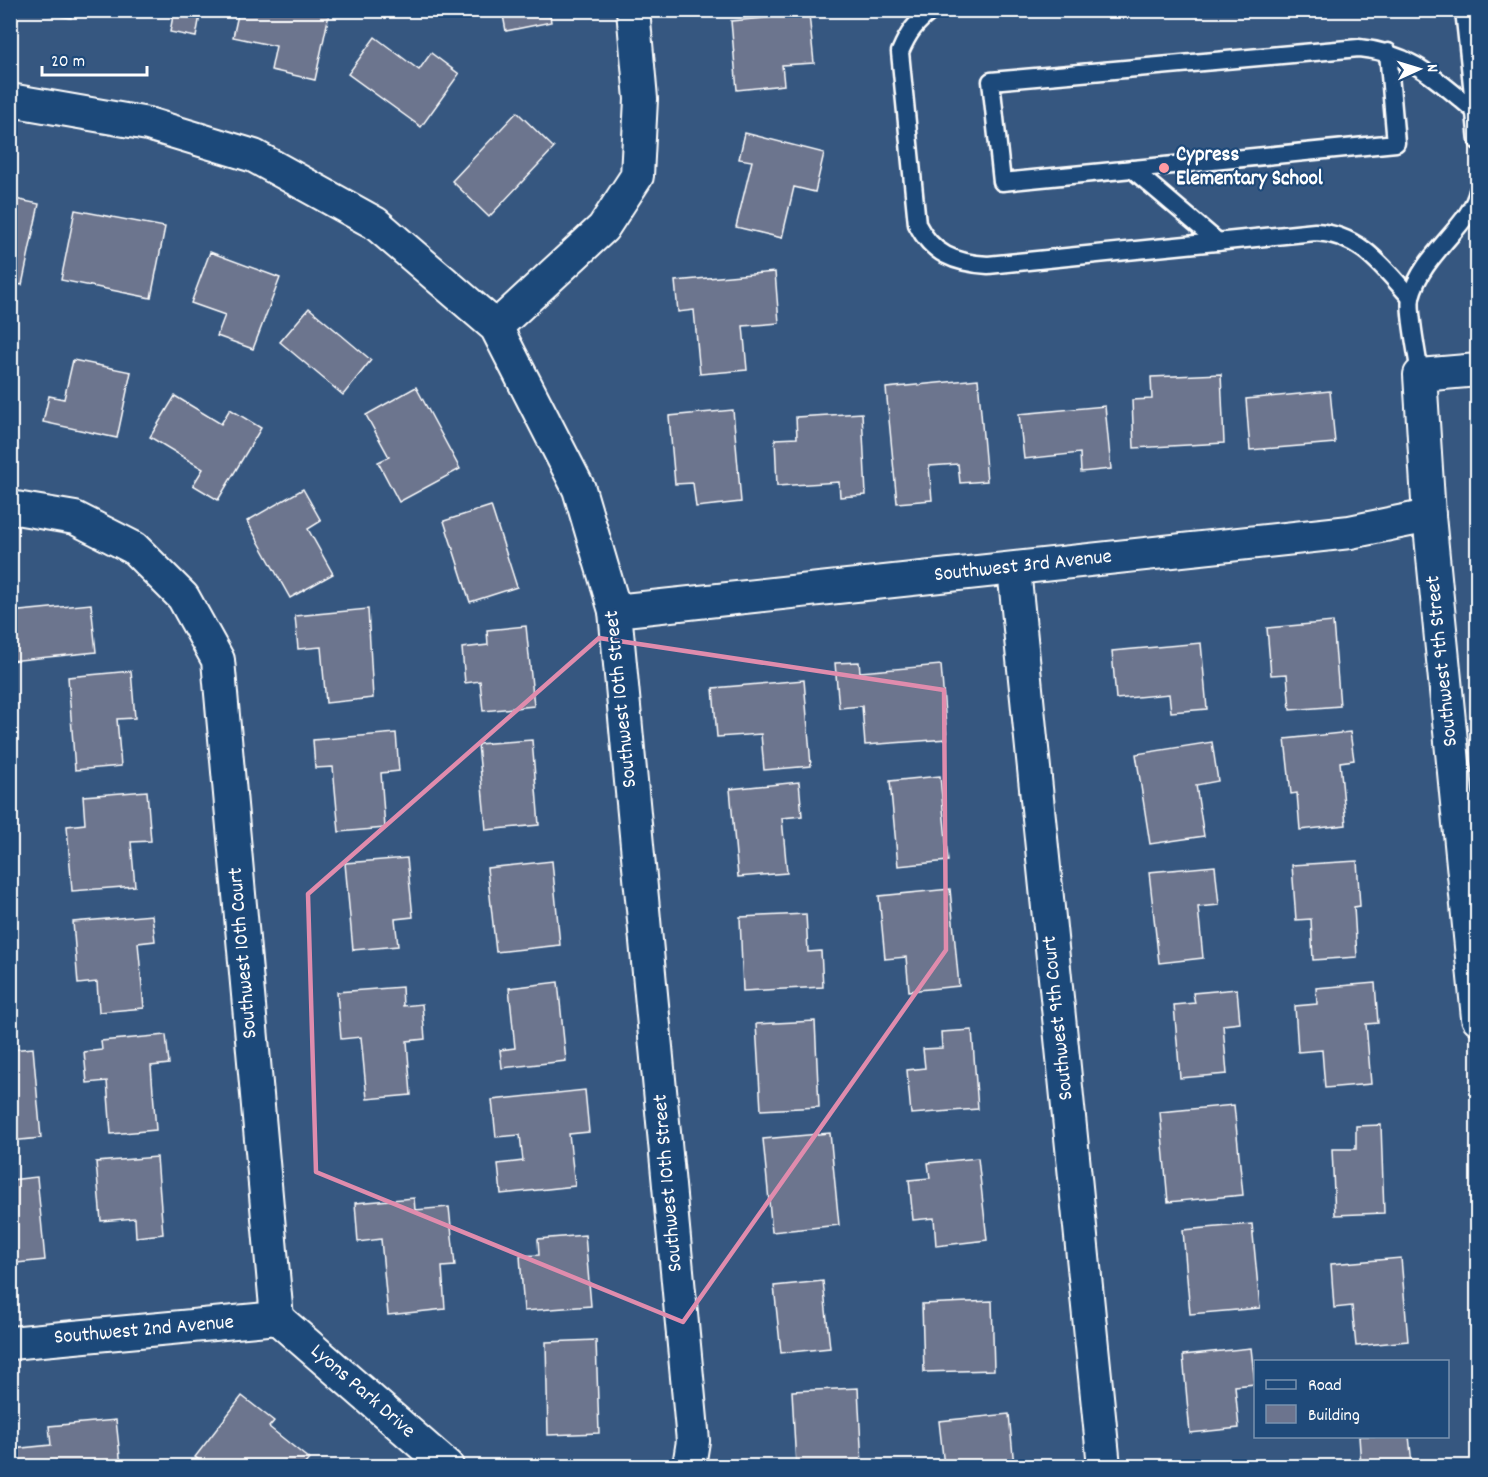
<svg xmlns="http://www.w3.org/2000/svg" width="1488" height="1477" font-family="Dekko,sans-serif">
<rect width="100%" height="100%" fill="#365780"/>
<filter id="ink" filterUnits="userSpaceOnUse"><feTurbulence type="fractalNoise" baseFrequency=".0167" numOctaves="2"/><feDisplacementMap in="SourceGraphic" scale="12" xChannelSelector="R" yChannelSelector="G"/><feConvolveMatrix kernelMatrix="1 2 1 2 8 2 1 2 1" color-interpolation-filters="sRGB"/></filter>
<g filter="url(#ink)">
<g fill="#6c748e" stroke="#fff" stroke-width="1.5">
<path d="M40 10H72L71 18 40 13Z"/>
<path d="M146 10H201L196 37 170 32 173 16Z"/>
<path d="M239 10H330L315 80 271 70 276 46 233 37Z"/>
<path d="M502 10H549L551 22 506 31Z"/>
<path d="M809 14 814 63 782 65 784 85 737 90 731 21Z"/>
<path d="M375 37 419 70 431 53 459 74 421 127 348 74Z"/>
<path d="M517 112 554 148 489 217 452 181Z"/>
<path d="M745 133 824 153 815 192 794 187 782 238 736 227 752 161 739 159Z"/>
<path d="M15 199 39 204 22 285 10 283V208H13Z"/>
<path d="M75 210 165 227 151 298 61 280Z"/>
<path d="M210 252 280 278 253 349 217 336 225 315 191 303Z"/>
<path d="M775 272 779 323 743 326 747 370 700 374 694 310 678 312 675 281Z"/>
<path d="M309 308 371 360 343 395 280 342Z"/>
<path d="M10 331 15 332 10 364Z"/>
<path d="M73 360 131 372 117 438 43 422 49 396 64 399Z"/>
<path d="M1221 374 1224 443 1134 448 1132 400 1152 399 1151 377Z"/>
<path d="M978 379 987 481 960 483 958 464 929 466 932 500 897 503 886 388Z"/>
<path d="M416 387 460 469 399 502 378 462 389 457 366 415Z"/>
<path d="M1330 391 1335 443 1250 450 1246 399Z"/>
<path d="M175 396 221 424 230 409 261 428 218 500 193 485 203 469 150 437Z"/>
<path d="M1105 406 1111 469 1081 472 1080 453 1024 459 1019 414Z"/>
<path d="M733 410 741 502 696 507 693 483 675 484 669 416Z"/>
<path d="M862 413 866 495 840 497 839 482 777 486 775 439 797 438 796 417Z"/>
<path d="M303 489 321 521 308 529 333 574 290 598 247 521Z"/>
<path d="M491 506 517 587 470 602 444 521Z"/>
<path d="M91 604 96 652 10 661V612Z"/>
<path d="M368 609 373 698 326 703 321 647 298 649 295 616Z"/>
<path d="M1333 622 1340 706 1290 710 1287 674 1271 675 1267 628Z"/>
<path d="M526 626 534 706 483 711 480 681 465 683 462 648 488 645 487 630Z"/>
<path d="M1201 643 1207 709 1171 712 1169 694 1116 699 1112 651Z"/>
<path d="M859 662 860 672 941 665 947 739 865 745 862 706 839 708 835 663Z"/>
<path d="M131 671 135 718 117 719 121 766 75 770 68 677Z"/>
<path d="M804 680 811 766 764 770 761 734 717 737 713 688Z"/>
<path d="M1350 732 1354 760 1340 762 1346 825 1300 830 1297 793 1291 794 1285 739Z"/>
<path d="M396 733 399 771 381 773 385 828 339 832 333 767 315 768 313 740Z"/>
<path d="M532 740 539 825 486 830 478 744Z"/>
<path d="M1212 742 1218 781 1196 785 1204 836 1150 844 1136 754Z"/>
<path d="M940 776 948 861 898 866 890 781Z"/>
<path d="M799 782 802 816 782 818 787 873 738 877 730 789Z"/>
<path d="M147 791 151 841 131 842 135 886 72 891 67 826 85 824 83 796Z"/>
<path d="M407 858 413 917 395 919 398 946 353 950 345 863Z"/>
<path d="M552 861 560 945 496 952 487 868Z"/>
<path d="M1357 861 1360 906 1354 907 1357 957 1313 960 1311 919 1296 920 1292 865Z"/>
<path d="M1215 866 1219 905 1198 907 1203 958 1159 963 1149 872Z"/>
<path d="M950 889 959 986 909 991 906 957 885 959 879 896Z"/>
<path d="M806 914 808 952 821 951 823 987 743 991 740 917Z"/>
<path d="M152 915 155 941 138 943 144 1008 99 1012 97 982 78 984 73 922Z"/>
<path d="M558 982 566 1061 502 1068 500 1050 515 1048 509 988Z"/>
<path d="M1375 983 1378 1023 1366 1024 1371 1084 1325 1088 1322 1050 1298 1052 1295 1006 1317 1004 1316 988Z"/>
<path d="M402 987 403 1006 422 1004 425 1039 407 1041 411 1095 367 1099 361 1037 341 1039 337 992Z"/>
<path d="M1237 989 1240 1023 1223 1025 1227 1074 1180 1078 1174 1005 1195 1003 1193 993Z"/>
<path d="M815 1021 819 1107 761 1110 756 1024Z"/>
<path d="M972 1030 978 1109 911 1114 907 1070 925 1068 923 1049 942 1048 941 1032Z"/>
<path d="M166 1035 169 1064 151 1066 156 1130 111 1134 107 1081 87 1083 84 1052 102 1050 101 1041Z"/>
<path d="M33 1048 41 1138 10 1141V1050Z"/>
<path d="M585 1090 589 1132 569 1134 575 1186 501 1194 498 1164 523 1161 520 1135 496 1137 492 1100Z"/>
<path d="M1234 1105 1243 1195 1168 1202 1160 1112Z"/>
<path d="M1381 1125 1384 1213 1335 1215 1332 1149H1356V1126Z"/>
<path d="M830 1133 839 1225 772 1232 763 1139Z"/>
<path d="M157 1157 163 1234 136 1237 135 1218 101 1221 96 1162Z"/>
<path d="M978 1158 987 1240 936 1246 934 1218 913 1220 909 1180 930 1178 928 1163Z"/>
<path d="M37 1177 45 1260 17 1263 15 1244 10 1245V1180Z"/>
<path d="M414 1198 415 1210 449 1207 455 1266 442 1267 445 1309 388 1315 381 1239 358 1242 355 1203Z"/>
<path d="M1252 1224 1260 1308 1190 1314 1183 1230Z"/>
<path d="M585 1235 591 1306 524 1311 520 1256 539 1255 538 1239Z"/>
<path d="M1401 1258 1408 1341 1356 1346 1352 1306 1334 1308 1331 1264Z"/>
<path d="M823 1281 830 1348 781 1353 774 1286Z"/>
<path d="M992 1301 994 1370 924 1372 922 1304Z"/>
<path d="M596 1340 599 1433 548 1435 546 1342Z"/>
<path d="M1251 1348 1255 1384 1235 1386 1239 1428 1190 1433 1183 1355Z"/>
<path d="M858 1388 862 1466H796L792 1391Z"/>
<path d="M242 1396 274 1421 269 1427 309 1459 303 1466H208L195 1457Z"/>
<path d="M1009 1414 1014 1466H944L939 1421Z"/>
<path d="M116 1420 121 1466H13L12 1449 51 1445 49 1426Z"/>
<path d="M1359 1436H1409L1412 1464 1361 1466Z"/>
</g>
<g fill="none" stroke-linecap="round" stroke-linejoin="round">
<defs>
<g id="service">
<path d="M933 10C916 22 908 33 900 52L917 224C932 254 955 263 988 265L1315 232C1360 234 1383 267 1411 298"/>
<path d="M1464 10 1478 141"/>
<path d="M1388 52 1396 143 1002 182 991 81 1359 48C1411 53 1436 79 1475 111"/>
<path d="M1132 169 1218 242"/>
<path d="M1420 375C1418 358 1408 311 1411 297 1421 255 1472 224 1478 191"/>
</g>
<g id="minor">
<path d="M10 100 148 124 254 156 375 223 496 327 579 489 615 611 693 1441 689 1466"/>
<path d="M496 327 603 228 637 176 641 99 633 10"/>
<path d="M1478 370 1420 375 1429 516 1478 1018"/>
<path d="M10 507 75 518 134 548 183 597 218 660 277 1318"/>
<path d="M1014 569 1104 1466"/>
<path d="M615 611 1350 532 1429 516"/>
<path d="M277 1318 447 1466"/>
<path d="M10 1343 277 1318"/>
</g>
</defs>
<use href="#service" stroke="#fff" stroke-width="21"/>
<use href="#minor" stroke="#fff" stroke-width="36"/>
<use href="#service" stroke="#1f4a7a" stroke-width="16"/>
<use href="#minor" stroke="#1f4a7a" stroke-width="32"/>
</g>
</g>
<path fill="none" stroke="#e08cad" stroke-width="4.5" stroke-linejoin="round" d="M599 638 944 690 946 950 683 1322 316 1172 308 894Z"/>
<circle fill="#ff9aa2" stroke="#1f4a7a" stroke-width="2" cx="1164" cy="168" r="6"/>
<g text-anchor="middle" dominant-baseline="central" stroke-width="4.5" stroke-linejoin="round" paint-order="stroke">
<g font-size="21" font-weight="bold" fill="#fff" stroke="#1f4a7a" text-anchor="start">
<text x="1176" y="156">Cypress<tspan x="1176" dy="24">Elementary School</tspan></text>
</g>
<g font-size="21" fill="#fff" stroke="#1f4a7a">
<text transform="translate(1023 567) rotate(-6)">Southwest 3rd Avenue</text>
<text transform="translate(1443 661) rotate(-96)">Southwest 9th Street</text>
<text transform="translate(622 699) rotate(-96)">Southwest 10th Street</text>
<text transform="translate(244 953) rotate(-95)">Southwest 10th Court</text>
<text transform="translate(1059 1018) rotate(-96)">Southwest 9th Court</text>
<text transform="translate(669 1183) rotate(-95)">Southwest 10th Street</text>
<text transform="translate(144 1331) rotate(-5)">Southwest 2nd Avenue</text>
<text transform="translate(362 1392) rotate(41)">Lyons Park Drive</text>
</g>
</g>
<rect width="1488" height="1477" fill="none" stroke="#1f4a7a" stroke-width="36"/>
<rect x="18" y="18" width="1452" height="1441" fill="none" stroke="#fff" stroke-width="2" filter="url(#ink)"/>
<rect x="1254" y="1360" width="195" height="78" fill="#1f4a7a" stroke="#7992af" stroke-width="1.5"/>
<rect x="1266" y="1380" width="30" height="9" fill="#1f4a7a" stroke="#7992af" stroke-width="1.5"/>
<text x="1308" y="1390" font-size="18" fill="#ffffff">Road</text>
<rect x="1266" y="1405" width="30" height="18" fill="#6c748e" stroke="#7992af" stroke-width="1.5"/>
<text x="1308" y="1420" font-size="18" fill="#ffffff">Building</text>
<g transform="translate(1419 69) rotate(86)" stroke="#1f4a7a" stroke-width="4.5" paint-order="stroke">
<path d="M0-4.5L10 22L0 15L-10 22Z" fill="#ffffff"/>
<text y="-9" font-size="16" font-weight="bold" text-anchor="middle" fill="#ffffff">N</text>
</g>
<path d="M42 66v9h105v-9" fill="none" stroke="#ffffff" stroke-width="3"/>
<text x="51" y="66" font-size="18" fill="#ffffff" stroke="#1f4a7a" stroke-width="4.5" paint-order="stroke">20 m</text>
</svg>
